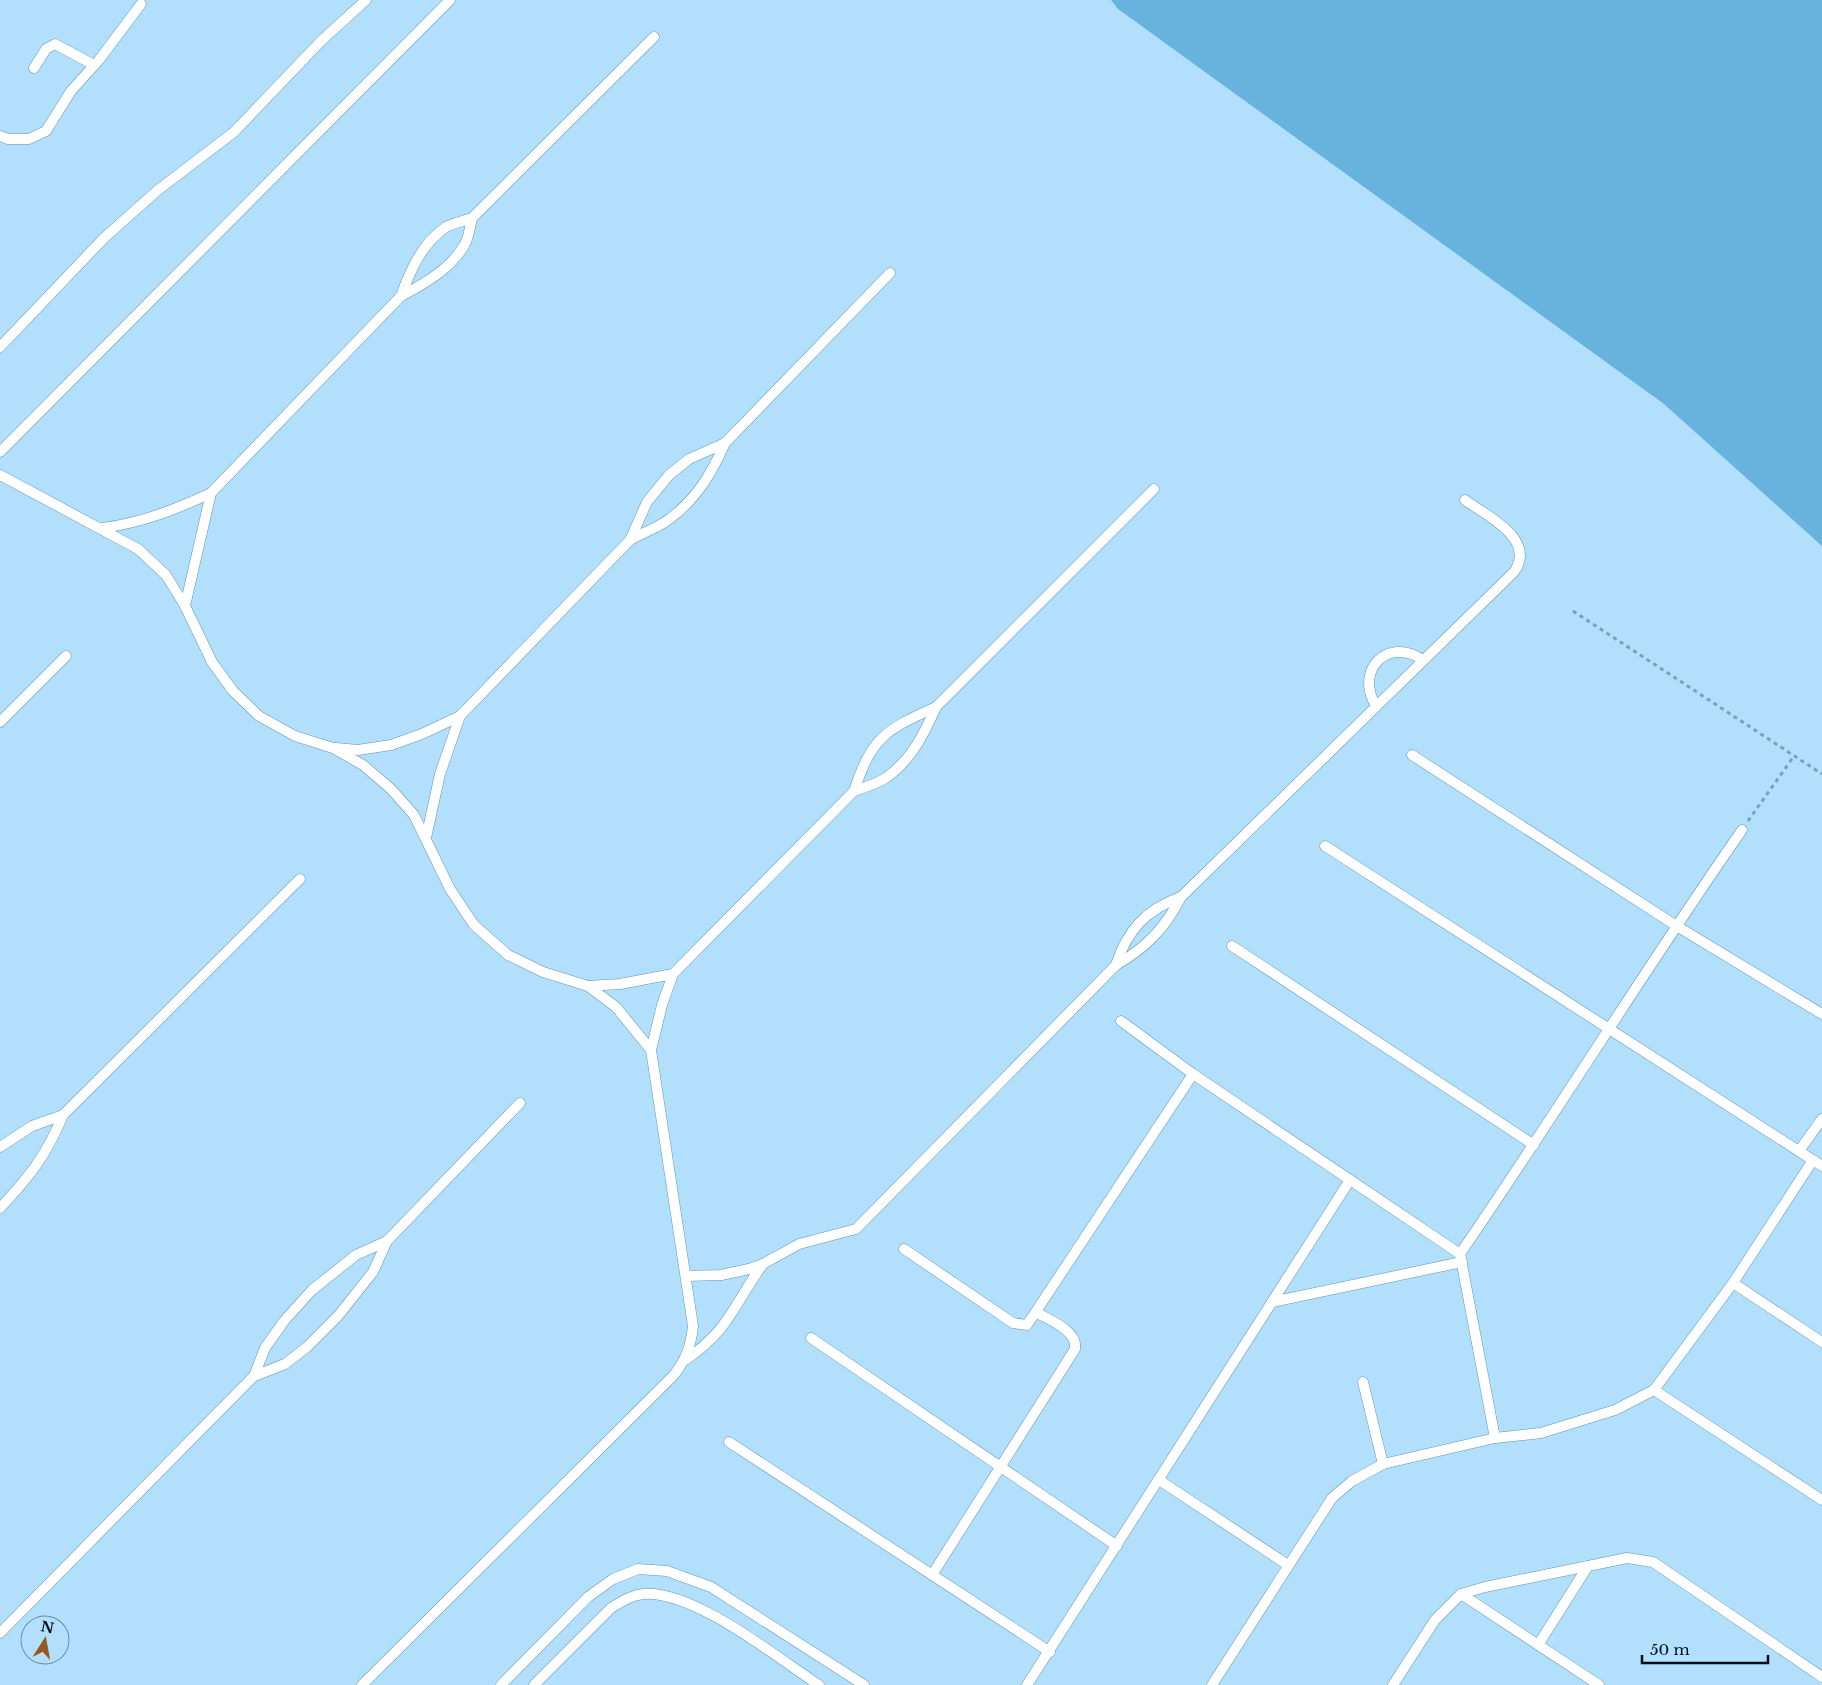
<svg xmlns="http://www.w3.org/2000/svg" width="1822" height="1685" font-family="'Libre Baskerville',serif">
<rect width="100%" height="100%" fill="#b2e0fc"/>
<path fill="#68b3de" d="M1111 0H1822V546L1664 404 1118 9Z"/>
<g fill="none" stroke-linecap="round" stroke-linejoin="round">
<defs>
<g id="service">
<path d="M34 68 46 49 55 44 94 65"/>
<path d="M0 136 8 139H29L46 131 71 91 99 60 141 4"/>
<path d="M401 296C410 271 422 243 446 227 453 223 464 221 472 218L654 37"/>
<path d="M0 347 104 238 158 190 234 132 322 40 366 0"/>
<path d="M0 452 450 0"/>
<path d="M0 475 138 549 166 575 185 606 212 662 233 691 259 716 295 736 333 748 363 765 391 789 414 815 450 889 474 925 508 955 543 972 588 986 616 1007 651 1050"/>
<path d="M103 528C144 522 174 510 211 493L401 296C424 284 452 268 465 244 469 237 470 226 472 218"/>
<path d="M630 540C642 533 657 528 668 520 696 500 712 473 725 443L890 273"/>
<path d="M185 606 211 493"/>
<path d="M1376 706C1354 670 1388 636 1423 660"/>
<path d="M0 722 66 656"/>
<path d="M336 748 358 750 391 745 422 734 460 716 630 540 647 502 669 475 689 459 725 443"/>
<path d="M1412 755 1675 925 1822 1014"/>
<path d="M854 791C872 737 885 730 936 707L1154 489"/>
<path d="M426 838 440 774 460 716"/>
<path d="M1325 846 1822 1166"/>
<path d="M1232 946 1534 1145"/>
<path d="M1116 965C1127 930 1147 909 1181 897"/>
<path d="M588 986 620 984 673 974"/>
<path d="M1121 1021 1193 1074 1460 1254 1495 1438"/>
<path d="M0 1147 32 1126 63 1115"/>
<path d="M1799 1151 1822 1119"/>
<path d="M0 1208C30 1176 46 1156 63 1115L300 879"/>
<path d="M904 1249 1013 1323 1027 1325 1193 1074"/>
<path d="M1460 1254C1556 1114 1645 969 1742 830"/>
<path d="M686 1276 721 1275 749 1269 763 1264 799 1244 856 1229 1116 965C1146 948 1166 927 1181 897L1514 572C1537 539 1487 516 1465 500"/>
<path d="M1733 1283 1822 1342"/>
<path d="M1272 1302 1462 1262"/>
<path d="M811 1338 1117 1546"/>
<path d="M685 1360C729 1331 734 1304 763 1264"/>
<path d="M254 1376 265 1348 284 1321 312 1290 356 1255 387 1241"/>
<path d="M1363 1382 1383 1464"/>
<path d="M1654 1390 1822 1500"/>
<path d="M729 1442 1050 1652"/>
<path d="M1159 1480 1288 1565"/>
<path d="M932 1575 1075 1349C1078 1331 1050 1320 1037 1313"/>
<path d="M1461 1594 1599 1685"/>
<path d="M0 1633 254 1376 285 1364 307 1347 338 1316 373 1272 387 1241 520 1103"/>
<path d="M1538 1645 1588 1566"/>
<path d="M362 1685 674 1375C686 1359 691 1346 693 1326L651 1050 662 1005 673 974 854 791C864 787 878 784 887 777 912 759 924 734 936 707"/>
<path d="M501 1685 588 1597 613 1579 638 1569 667 1571 711 1587 864 1685"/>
<path d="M534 1685 611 1608C621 1602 631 1595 643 1594 694 1590 776 1657 819 1685"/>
<path d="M1027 1685 1350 1180"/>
<path d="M1212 1685 1332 1498 1352 1481 1383 1464 1495 1438 1541 1433 1615 1410 1654 1390 1733 1283 1813 1160"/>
<path d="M1393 1685 1435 1620 1461 1594 1485 1587 1627 1558 1653 1562 1822 1677"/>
</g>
</defs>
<use href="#service" stroke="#5e96b7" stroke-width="11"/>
<g stroke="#7ca0b7" stroke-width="3" stroke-dasharray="4 4" stroke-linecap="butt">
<path d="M1573 611 1822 774"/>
<path d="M1748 821 1794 756"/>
</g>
<use href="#service" stroke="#fff" stroke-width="10"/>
</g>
<g transform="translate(45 1640) rotate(11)"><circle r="24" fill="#b2e0fc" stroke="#6b8ca2"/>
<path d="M0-4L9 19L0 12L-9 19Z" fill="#975622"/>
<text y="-8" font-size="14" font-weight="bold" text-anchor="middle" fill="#000e1a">N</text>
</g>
<path d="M1642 1655v8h126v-8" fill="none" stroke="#000e1a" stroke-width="2.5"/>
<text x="1650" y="1655" font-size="15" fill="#000e1a" stroke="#b2e0fc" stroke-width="4" paint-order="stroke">50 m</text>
</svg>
